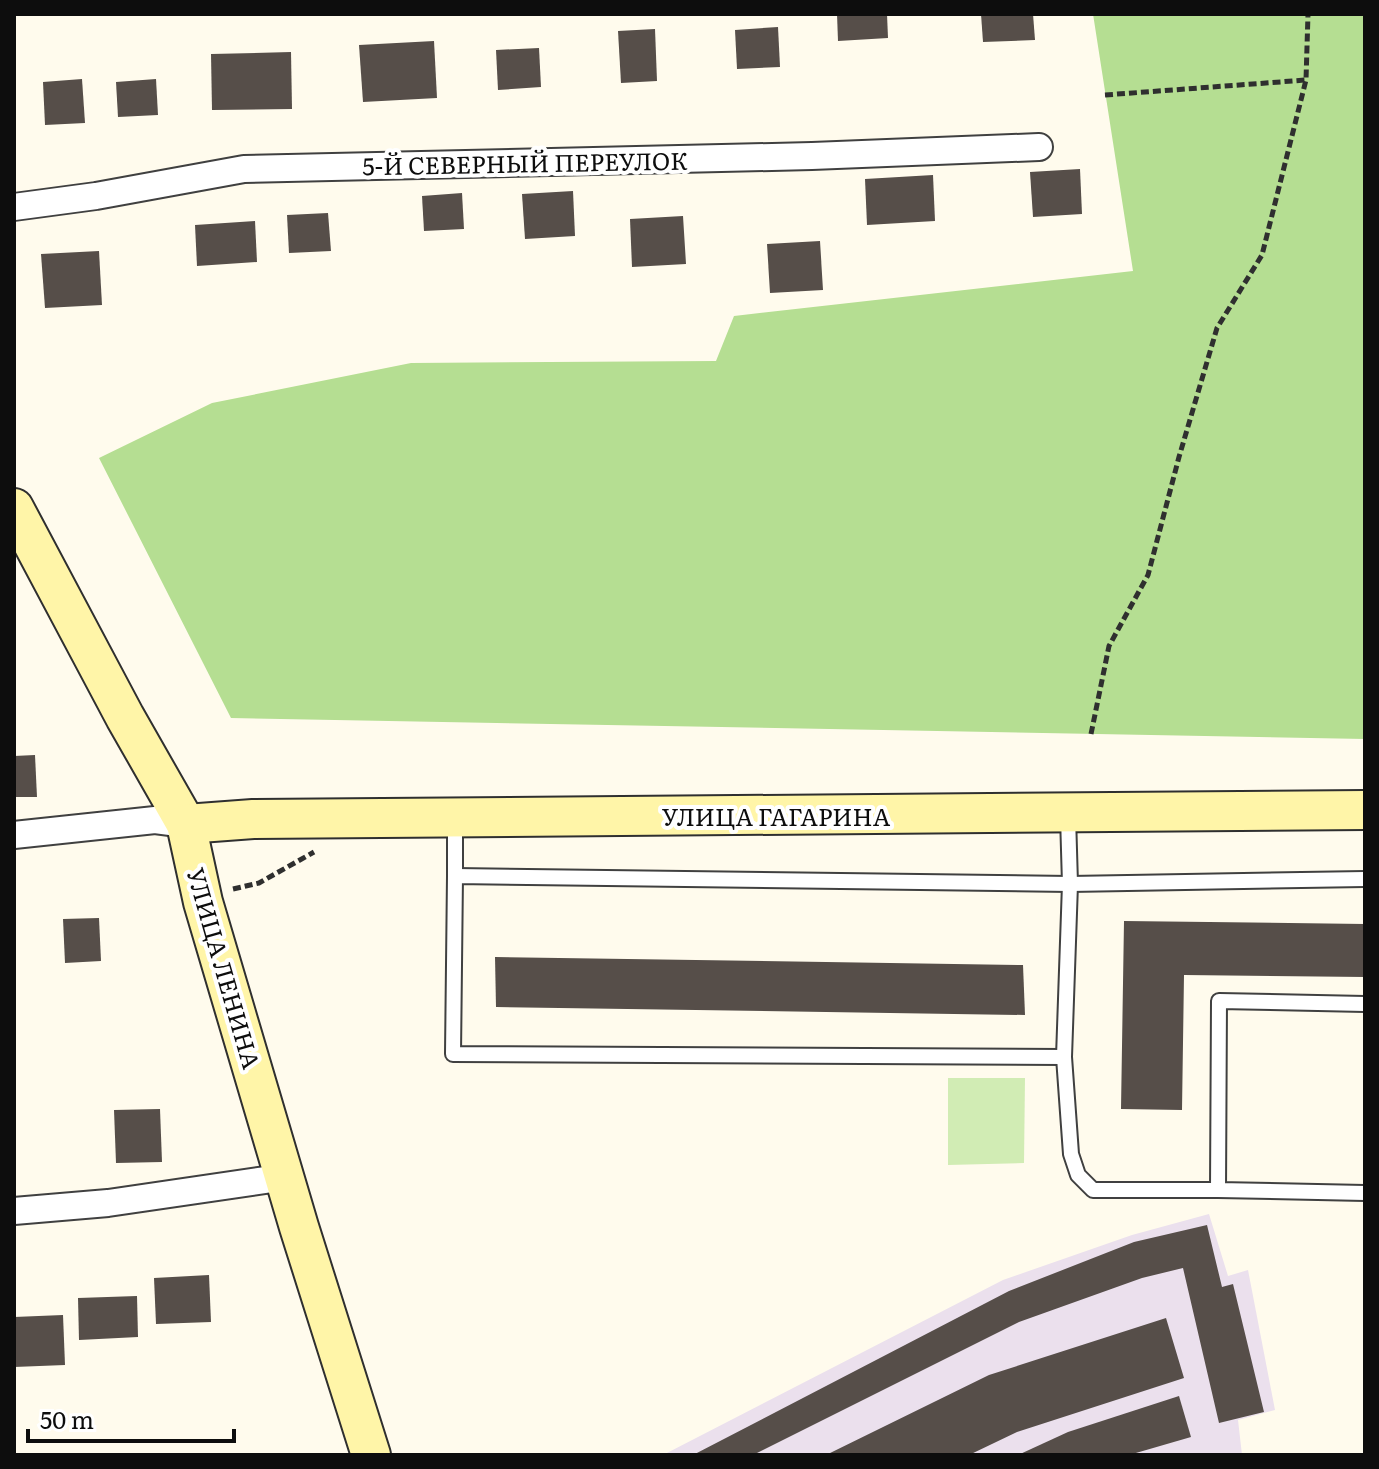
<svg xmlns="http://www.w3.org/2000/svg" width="1379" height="1469" font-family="Literata,serif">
<rect width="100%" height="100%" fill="#fffbed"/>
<path fill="#ebe0ed" d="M1209 1214 1228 1276 1248 1270 1275 1410 1238 1420 1242 1455H663L1003 1280 1132 1235Z"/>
<path fill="#d1ecb4" d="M948 1078H1025L1024 1163 948 1165Z"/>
<path fill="#b5de92" d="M1093 14H1365V739L231 718 99 458 212 403 411 363 716 361 734 316 1133 271Z"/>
<g fill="#564e49">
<path d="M837 14H887L888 38 838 41Z"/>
<path d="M981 14H1033L1035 40 983 42Z"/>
<path d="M778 27 780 67 737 69 735 30Z"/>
<path d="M655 29 657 81 621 83 618 31Z"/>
<path d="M434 41 437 98 363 102 359 45Z"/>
<path d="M539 48 541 87 498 90 496 50Z"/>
<path d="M291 52 292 109 212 110 211 54Z"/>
<path d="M82 79 85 123 45 125 43 82Z"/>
<path d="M156 79 158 115 118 117 116 82Z"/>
<path d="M1080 169 1082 214 1033 217 1030 172Z"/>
<path d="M933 175 935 221 867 225 865 179Z"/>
<path d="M573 191 575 236 525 239 522 194Z"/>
<path d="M462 193 464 229 424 231 422 196Z"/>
<path d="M328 213 331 251 289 253 287 215Z"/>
<path d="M683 216 686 264 632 267 630 219Z"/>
<path d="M255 221 257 262 197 266 195 225Z"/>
<path d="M820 241 823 290 770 293 767 244Z"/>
<path d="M99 251 102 305 45 308 41 254Z"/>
<path d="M35 755 37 797H14V756Z"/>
<path d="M99 918 101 961 65 963 63 919Z"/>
<path d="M1124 921 1365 924V977L1184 975 1182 1110 1121 1109Z"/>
<path d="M495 957 1023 965 1025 1015 496 1007Z"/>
<path d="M160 1109 162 1162 116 1163 114 1110Z"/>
<path d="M1207 1225 1222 1287 1233 1284 1264 1412 1219 1423 1183 1268 1142 1278 1019 1322 753 1455H693L1009 1291 1134 1242Z"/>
<path d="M209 1275 211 1322 156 1324 154 1278Z"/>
<path d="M137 1296 138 1337 79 1340 78 1298Z"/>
<path d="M63 1315 65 1365 14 1367V1317Z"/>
<path d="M1166 1318 1184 1378 1017 1432 969 1455H826L989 1375Z"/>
<path d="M1179 1396 1191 1437 1129 1455H1018L1068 1432Z"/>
</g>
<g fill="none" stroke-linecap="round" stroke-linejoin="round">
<defs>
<g id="lane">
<path d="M1068 816 1070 884 1064 1057 1071 1154 1078 1175 1093 1190H1218"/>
<path d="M455 820V876"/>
<path d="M1365 1004 1219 1001 1218 1190 1365 1193"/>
<path d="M1064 1057 453 1054 455 876 1070 884 1365 879"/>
</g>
<g id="street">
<path d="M14 207 96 196 244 169 812 156 1039 147"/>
<path d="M14 835 155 820 186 824"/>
<path d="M14 1211 108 1203 286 1177"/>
</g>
<g id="secondary">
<path d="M14 508 125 717 186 824 203 902 299 1227 371 1455"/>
<path d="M186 824 253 819 1365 810"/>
</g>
</defs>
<use href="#lane" stroke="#404040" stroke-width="18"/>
<use href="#street" stroke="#404040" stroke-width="30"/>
<use href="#secondary" stroke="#2f2f2f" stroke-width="42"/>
<g stroke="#2f2f2f" stroke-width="5" stroke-dasharray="8 4" stroke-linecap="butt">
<path d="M1105 95 1306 80"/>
<path d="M1091 734 1109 646 1148 575 1179 457 1217 328 1262 255 1306 80 1308 14"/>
<path d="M233 889 259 883 314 852"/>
</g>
<use href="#lane" stroke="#fff" stroke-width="14"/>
<use href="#street" stroke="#fff" stroke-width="26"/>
<use href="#secondary" stroke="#fff5a8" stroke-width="38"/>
</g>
<g text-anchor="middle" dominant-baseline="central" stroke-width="8" stroke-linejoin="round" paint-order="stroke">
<g font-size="24" fill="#0d0d0d" stroke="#fff">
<text transform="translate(525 162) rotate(-1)">5-Й СЕВЕРНЫЙ ПЕРЕУЛОК</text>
<text x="776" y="815">УЛИЦА ГАГАРИНА</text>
<text transform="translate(225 968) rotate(74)">УЛИЦА ЛЕНИНА</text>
</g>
</g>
<rect width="1379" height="1469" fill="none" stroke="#0d0d0d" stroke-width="32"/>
<path d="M28 1429v12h206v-12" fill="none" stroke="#0d0d0d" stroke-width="4"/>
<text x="40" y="1429" font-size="24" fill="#0d0d0d" stroke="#ffffff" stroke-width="6" paint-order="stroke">50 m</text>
</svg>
